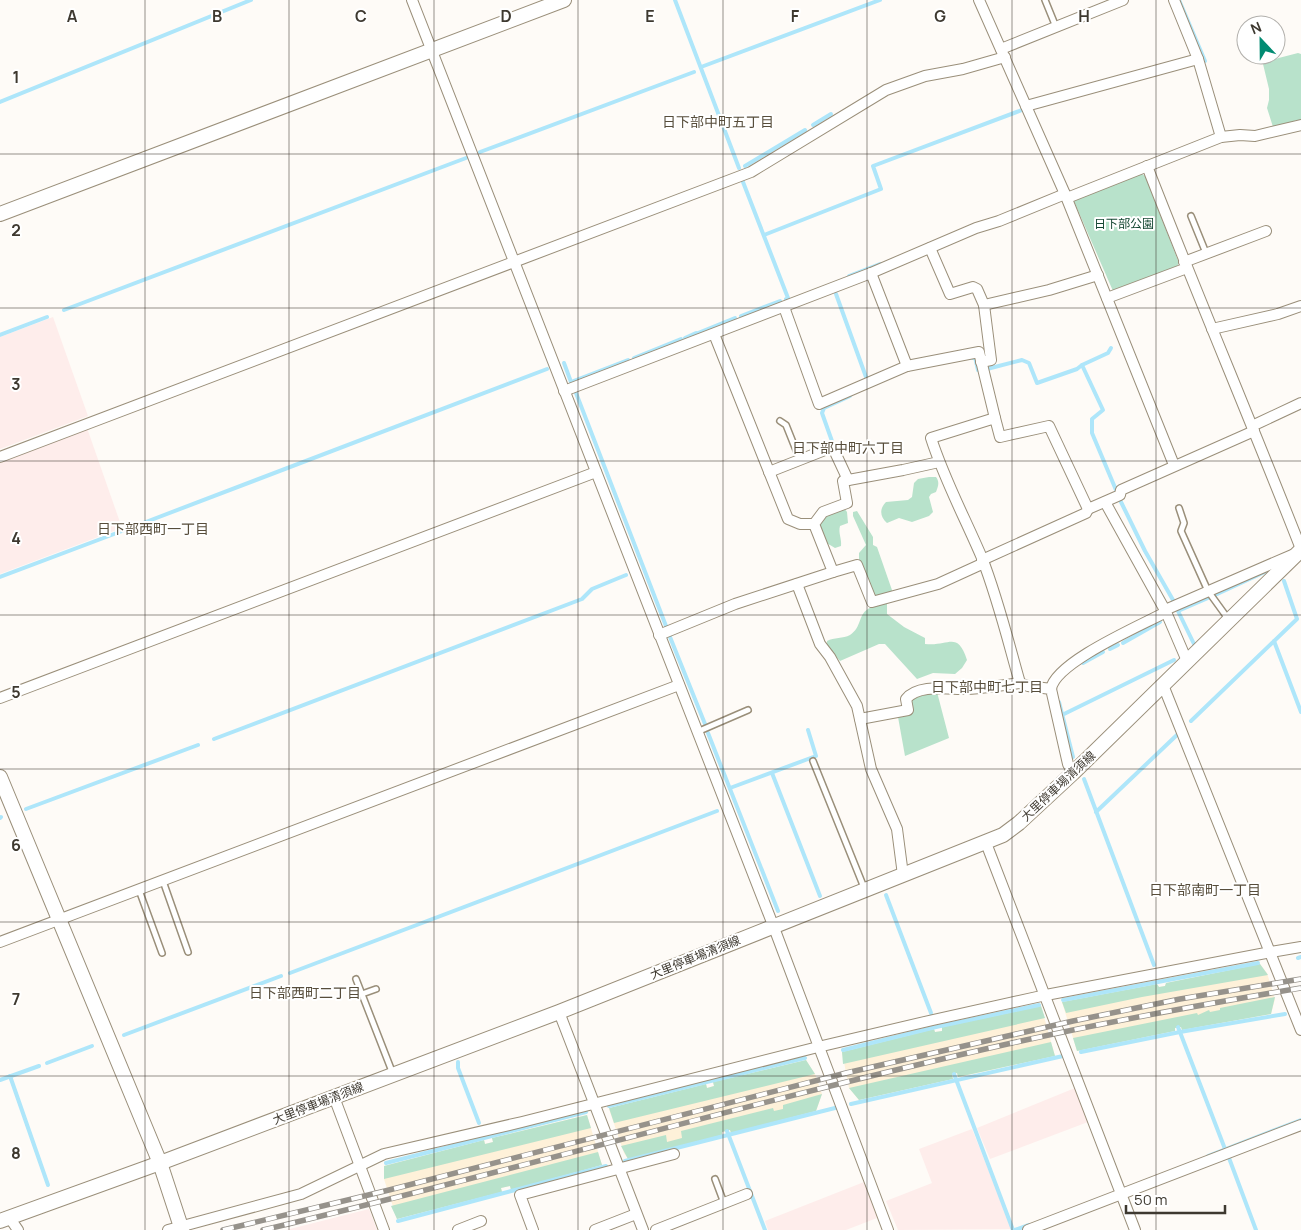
<svg xmlns="http://www.w3.org/2000/svg" width="1301" height="1230" font-family="Manrope,'Noto Sans JP',sans-serif">
<rect width="100%" height="100%" fill="#fefbf7"/>
<g fill="#fef1d9">
<path d="M1260 964 1267 973 1275 999 1271 1014 1182 1030 1181 1027 1175 1028V1031L1077 1051 1062 1002 1157 984 1159 987 1165 986 1166 983Z"/>
<path d="M1041 1006 1055 1056 958 1077 957 1073 952 1075 953 1079 859 1100 849 1088 842 1052 934 1029 935 1032 942 1031V1027Z"/>
<path d="M806 1060 815 1074 822 1094 816 1111 731 1133 730 1130 722 1132V1135L628 1159 624 1153 609 1109 706 1084 707 1088 714 1086 713 1082Z"/>
<path d="M587 1115 602 1165 511 1190 510 1186 505 1187 501 1188 502 1192 397 1219 384 1179V1166L484 1140 485 1144 493 1142 492 1138Z"/>
</g>
<g fill="#feedeb">
<path d="M53 317 88 416 0 449V337Z"/>
<path d="M87 428 122 528 0 574V463Z"/>
<path d="M1075 1088 1088 1122 990 1159 977 1128Z"/>
<path d="M972 1129 1012 1229 898 1230 886 1201 932 1183 919 1149Z"/>
<path d="M864 1182 877 1218 846 1230H768L765 1221Z"/>
<path d="M369 1209 377 1230H286Z"/>
</g>
<g fill="#b8e2cb">
<path d="M1298 53 1301 54V120C1291 119 1282 129 1273 127L1267 108 1269 100V89L1263 64 1267 61Z"/>
<path d="M1142 174 1145 176 1179 263 1176 268 1113 291 1073 199Z"/>
<path d="M929 477H936C940 482 938 487 936 492L931 494 929 497 933 512 929 516 912 522 899 518 887 523C880 517 879 509 886 502L908 500 912 497 914 483 918 479Z"/>
<path d="M844 508 847 512 848 523 840 526C838 533 842 539 841 546L835 548 825 542 819 527 821 522 825 516Z"/>
<path d="M857 511 873 537V545L877 547 893 593 877 597 873 595 859 559V553L866 545 853 516V512Z"/>
<path d="M887 603V614L904 627 925 638V644C949 647 957 630 967 660L962 668 955 674 933 673 917 679 885 644H879L840 661 827 646V641C834 637 843 639 850 635 862 627 858 615 868 609 873 605 882 604 887 603Z"/>
<path d="M937 692 949 738 905 756 898 717C913 696 913 698 937 692Z"/>
<path d="M1260 964 1268 975 1142 997 1066 1013 1062 1002 1157 984 1159 987 1165 986 1166 983Z"/>
<path d="M1275 997 1271 1014 1182 1030 1181 1027 1175 1028V1031L1077 1051 1073 1038 1197 1013 1198 1015 1209 1010 1210 1012 1220 1010V1008Z"/>
<path d="M1041 1006 1045 1018 843 1064 842 1052 934 1029 935 1032 942 1031V1027Z"/>
<path d="M1051 1042 1055 1056 958 1077 957 1073 952 1075 953 1079 859 1100 849 1088Z"/>
<path d="M806 1060 815 1074 614 1123 609 1108 706 1084 707 1088 714 1086 713 1082Z"/>
<path d="M822 1094 816 1111 731 1133 730 1130 722 1132V1135L628 1159 621 1146 666 1135 667 1142 682 1138 681 1131 773 1108 774 1111 783 1109V1105Z"/>
<path d="M587 1115 591 1128 384 1179V1166L484 1140 485 1144 493 1142 492 1138Z"/>
<path d="M598 1152 602 1165 511 1190 510 1186 501 1188 502 1192 397 1219 391 1206Z"/>
</g>
<g fill="none" stroke-linecap="round" stroke-linejoin="round">
<g stroke="#aee6fa" stroke-width="4">
<path d="M675 0 739 168"/>
<path d="M1179 0 1205 61"/>
<path d="M701 67 880 0"/>
<path d="M0 102 251 0"/>
<path d="M813 125 831 114"/>
<path d="M480 152 694 72"/>
<path d="M745 166 805 130"/>
<path d="M743 182 788 298 786 299"/>
<path d="M764 235 881 189 873 166 1022 110"/>
<path d="M849 276 880 264"/>
<path d="M836 294 866 377"/>
<path d="M64 310 466 158"/>
<path d="M741 316 780 301"/>
<path d="M698 333 735 318"/>
<path d="M0 335 47 317"/>
<path d="M685 338 696 333"/>
<path d="M1111 348 1108 353 1082 365 1103 410 1092 419V433L1116 490"/>
<path d="M634 358 681 339"/>
<path d="M973 358 975 357 978 370"/>
<path d="M564 363 571 382 628 360"/>
<path d="M987 369 1022 360 1029 363 1037 383 1077 369 1082 365"/>
<path d="M576 393 666 626"/>
<path d="M833 444 822 413 824 408 850 396"/>
<path d="M1121 502 1145 551 1173 600"/>
<path d="M138 525 547 369"/>
<path d="M0 577 122 531"/>
<path d="M1215 595 1269 570"/>
<path d="M670 637 705 724"/>
<path d="M1274 641 1301 712"/>
<path d="M1123 643 1160 622"/>
<path d="M1194 644 1178 611 1208 598"/>
<path d="M1110 649 1118 645"/>
<path d="M1083 663 1103 652"/>
<path d="M1059 702 1073 757"/>
<path d="M1062 715 1174 660"/>
<path d="M1191 721 1297 619 1284 581"/>
<path d="M708 733 778 911"/>
<path d="M214 739 582 599 592 589 626 575"/>
<path d="M772 773 820 896"/>
<path d="M1084 779 1154 965"/>
<path d="M730 788 816 756 808 730"/>
<path d="M26 809 198 745"/>
<path d="M1096 812 1179 733"/>
<path d="M0 818 1 817"/>
<path d="M886 895 931 1013"/>
<path d="M1298 958 1301 957"/>
<path d="M290 973 717 811"/>
<path d="M1063 1000 1258 963"/>
<path d="M1178 1027 1225 1149"/>
<path d="M124 1035 281 976"/>
<path d="M843 1050 936 1027 1039 1005"/>
<path d="M1081 1052 1180 1032 1285 1014"/>
<path d="M458 1062V1068L479 1123"/>
<path d="M47 1063 92 1046"/>
<path d="M954 1074 1013 1230"/>
<path d="M10 1076 48 1185"/>
<path d="M0 1080 39 1066"/>
<path d="M851 1104 1063 1056"/>
<path d="M609 1106 805 1058"/>
<path d="M727 1131 765 1230"/>
<path d="M1208 1156 1301 1120"/>
<path d="M1229 1158 1256 1230"/>
<path d="M625 1161 835 1108"/>
<path d="M386 1163 586 1112"/>
<path d="M398 1221 606 1166"/>
<path d="M1015 1230 1029 1225"/>
</g>
<defs>
<g id="lane">
<path d="M1045 0 1056 27"/>
<path d="M1191 216 1206 253"/>
<path d="M780 421 786 425 800 460"/>
<path d="M1179 508 1184 523 1181 531 1208 591 1229 620"/>
<path d="M697 732 748 710"/>
<path d="M813 761 865 890"/>
<path d="M163 881 188 952"/>
<path d="M139 890 162 953"/>
<path d="M356 979 393 1074"/>
<path d="M362 994 376 989"/>
<path d="M715 1179 724 1203"/>
</g>
<g id="street">
<path d="M412 0 773 925 888 1230"/>
<path d="M979 0 1065 194 1174 465"/>
<path d="M1174 0 1198 59 1221 137"/>
<path d="M1001 49 1123 0"/>
<path d="M1026 106 1198 59"/>
<path d="M1147 166C1197 295 1251 421 1301 549"/>
<path d="M1067 198 1221 137 1240 135 1255 136 1301 125"/>
<path d="M930 248 950 294 973 287 977 289 984 305 991 360 981 362"/>
<path d="M1184 262 1266 231"/>
<path d="M871 273 907 366"/>
<path d="M1107 298 1187 268"/>
<path d="M984 305 1049 290 1098 275"/>
<path d="M784 307 819 404 907 366 979 352 995 418"/>
<path d="M1212 329 1278 314 1301 306"/>
<path d="M714 334 788 519 800 524H814"/>
<path d="M564 391 871 273 976 228 999 221 1065 194"/>
<path d="M1252 426 1301 403"/>
<path d="M0 457 751 172 886 90 925 76 963 69 1005 57"/>
<path d="M769 472 830 448 834 450 848 480"/>
<path d="M1105 502 1166 612 1187 661"/>
<path d="M982 560 1086 513 1088 509"/>
<path d="M833 572 857 565 872 602 938 584 984 563"/>
<path d="M797 584 820 644 830 657 857 706 871 769 897 829 903 875"/>
<path d="M1165 610 1292 555"/>
<path d="M659 635 735 604 833 572 814 524 823 512 847 503 843 481 903 470 939 462"/>
<path d="M1163 685 1301 1030"/>
<path d="M1051 689C1055 662 1142 625 1166 612"/>
<path d="M0 698 596 472"/>
<path d="M860 719 908 710 906 699C918 684 947 689 965 689 983 689 1002 685 1020 683"/>
<path d="M1073 773 1068 764 1051 689 1028 686 1020 683C1008 641 998 599 982 558 965 518 944 479 931 438L995 418 1000 437 1049 426 1088 509 1120 495 1121 490 1254 431"/>
<path d="M986 843 1135 1230"/>
<path d="M0 942 679 685"/>
<path d="M559 1012 643 1230"/>
<path d="M334 1097 384 1230"/>
<path d="M9 1217 18 1230"/>
<path d="M168 1230 301 1194 384 1154 522 1122 818 1047 933 1020 1046 995 1271 952 1301 947"/>
<path d="M458 1230 481 1221"/>
<path d="M533 1230 520 1195 674 1154"/>
<path d="M595 1230 636 1214"/>
<path d="M656 1230 747 1194"/>
<path d="M1028 1230 1301 1125"/>
</g>
<g id="secondary">
<path d="M0 214 564 0"/>
<path d="M0 777 160 1163 182 1230"/>
<path d="M0 1221 160 1163 559 1012 1003 835 1019 823 1073 773 1301 550"/>
</g>
</defs>
<use href="#lane" stroke="#9a8f7a" stroke-width="8"/>
<use href="#street" stroke="#9a8f7a" stroke-width="12"/>
<use href="#secondary" stroke="#9a8f7a" stroke-width="16"/>
<use href="#lane" stroke="#fff" stroke-width="5"/>
<use href="#street" stroke="#fff" stroke-width="10"/>
<use href="#secondary" stroke="#fff" stroke-width="14"/>
<defs>
<g id="rail">
<path d="M223 1230 389 1190 846 1073 1073 1021 1180 999 1301 979"/>
<path d="M263 1230C513 1171 761 1099 1012 1043 1107 1022 1204 1004 1301 988"/>
</g>
</defs>
<use href="#rail" stroke="#96928b" stroke-width="5.5"/>
<use href="#rail" stroke="#fff" stroke-width="4" stroke-dasharray="11" stroke-linecap="butt"/>
</g>
<path fill="none" stroke="#3e3930" stroke-width="1" stroke-opacity="0.55" d="M145 0V1230M289 0V1230M434 0V1230M578 0V1230M723 0V1230M867 0V1230M1012 0V1230M1156 0V1230M0 154H1301M0 308H1301M0 461H1301M0 615H1301M0 769H1301M0 922H1301M0 1076H1301"/>
<g text-anchor="middle" dominant-baseline="central" stroke-width="4" stroke-linejoin="round" paint-order="stroke">
<g font-size="12" fill="#134631" stroke="#fff">
<text x="1124" y="223">日下部公園</text>
</g>
<g font-size="12" fill="#3e3930" stroke="#fff">
<text transform="translate(1058 786) rotate(-43)">大里停車場清須線</text>
<text transform="translate(695 957) rotate(-22)">大里停車場清須線</text>
<text transform="translate(318 1103) rotate(-21)">大里停車場清須線</text>
</g>
<g font-size="14" fill="#574d3b" stroke="#fff">
<text x="718" y="121">日下部中町五丁目</text>
<text x="848" y="447">日下部中町六丁目</text>
<text x="153" y="528">日下部西町一丁目</text>
<text x="987" y="686">日下部中町七丁目</text>
<text x="1205" y="889">日下部南町一丁目</text>
<text x="305" y="992">日下部西町二丁目</text>
</g>
</g>
<g font-size="16" text-anchor="middle" font-weight="bold" fill="#3e3930" stroke="#fff" stroke-width="4" stroke-linejoin="round" paint-order="stroke">
<text x="72" y="22">A</text>
<text x="217" y="22">B</text>
<text x="361" y="22">C</text>
<text x="506" y="22">D</text>
<text x="650" y="22">E</text>
<text x="795" y="22">F</text>
<text x="940" y="22">G</text>
<text x="1084" y="22">H</text>
<text x="16" y="83">1</text>
<text x="16" y="236">2</text>
<text x="16" y="390">3</text>
<text x="16" y="544">4</text>
<text x="16" y="698">5</text>
<text x="16" y="851">6</text>
<text x="16" y="1005">7</text>
<text x="16" y="1159">8</text>
</g>
<g transform="translate(1261 40) rotate(338)"><circle r="24" fill="#ffffff" stroke="#b2b0ac"/>
<path d="M0-4L9 19L0 12L-9 19Z" fill="#028b72"/>
<text y="-8" font-size="14" font-weight="bold" text-anchor="middle" fill="#3e3930">N</text>
</g>
<path d="M1126 1205v8h99v-8" fill="none" stroke="#3e3930" stroke-width="2.5"/>
<text x="1134" y="1205" font-size="15" fill="#3e3930" stroke="#ffffff" stroke-width="4" paint-order="stroke">50 m</text>
</svg>
